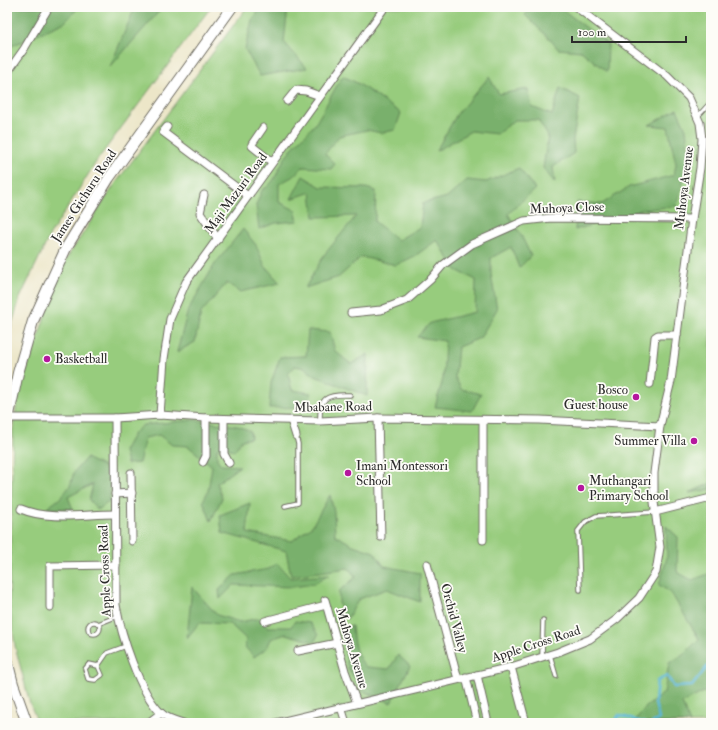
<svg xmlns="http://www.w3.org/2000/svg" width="718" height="730" font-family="'IM FELL Double Pica',serif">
<rect width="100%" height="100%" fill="#fdfcf7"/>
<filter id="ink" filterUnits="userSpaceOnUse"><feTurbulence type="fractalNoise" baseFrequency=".025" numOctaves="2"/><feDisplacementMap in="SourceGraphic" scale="8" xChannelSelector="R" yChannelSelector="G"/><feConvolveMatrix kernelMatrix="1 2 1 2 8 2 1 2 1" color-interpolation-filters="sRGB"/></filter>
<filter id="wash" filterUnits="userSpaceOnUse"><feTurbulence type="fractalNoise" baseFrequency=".012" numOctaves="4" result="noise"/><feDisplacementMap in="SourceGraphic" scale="16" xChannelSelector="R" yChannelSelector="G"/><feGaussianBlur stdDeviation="0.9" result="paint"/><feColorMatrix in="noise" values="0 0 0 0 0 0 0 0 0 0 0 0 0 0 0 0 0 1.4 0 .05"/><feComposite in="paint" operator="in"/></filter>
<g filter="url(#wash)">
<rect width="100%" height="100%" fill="#ece6c8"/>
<g fill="#97cc7d" stroke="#617c54">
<path d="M7 7H211L98 159 50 235 20 298 7 340Z"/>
<path d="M247 7H711V723H38L30 704 15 646 9 603 13 429 18 395 63 264 115 184Z"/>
</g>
<g fill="#79b06c" stroke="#526e4c">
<path d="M7 7H79L65 22 7 48Z"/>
<path d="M135 7H163L110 67Z"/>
<path d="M262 7H288L284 42 307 68 260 76 245 49 252 20Z"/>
<path d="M532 7H559L608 44 607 72 581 51 558 49C549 36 536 27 525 15Z"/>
<path d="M343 76 359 84 401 113 395 130 381 133 367 130 339 136 325 154 335 164 331 169 303 167 292 177 279 184V202L295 210 298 221 276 223 259 229 256 205 262 190C278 182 277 167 288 154 296 142 308 134 317 121 326 107 333 90 343 76Z"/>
<path d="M489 77 499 94 528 89 532 107 552 115 560 88 580 98 573 140 574 153 553 167 555 183 543 168 548 136 538 120H515L497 134 471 131 436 151 457 114Z"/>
<path d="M677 109 686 129 689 157 677 206 641 210 575 230 577 202 602 204 629 187 674 175 676 164 668 127 649 125Z"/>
<path d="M519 168 535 189 508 214 521 235 531 256 519 268 511 247 491 258V274L497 309 480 338 458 347 455 377 461 389 481 394 472 411 435 407 443 379 445 341 417 337 430 323 475 312 476 280 456 270 437 240 415 256 396 265 361 257 339 277 305 288 324 255 356 216 314 217 311 192 291 199 303 176 321 187 366 188 376 191 375 222 398 240 420 227 423 203 448 197 467 180 486 182Z"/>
<path d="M243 229 256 245 265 266 280 283 240 292 227 283 201 313 195 342 177 352 188 310 215 264Z"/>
<path d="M308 330 330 332 335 351 351 364 368 354 367 396 315 376 305 368 295 366 288 374 292 390 311 393 310 407 269 408 271 383 280 357 306 356Z"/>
<path d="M193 420 238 426 250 431 251 438 242 440 234 451 228 448H217V459L221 465 240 466 217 483 222 498 211 521 203 501 208 491 212 466 188 446 172 445 159 435 145 438 139 463 127 464 124 451 134 433 143 425Z"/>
<path d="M86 458 108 469 110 482V501L98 510 89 500 93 484 68 497 73 509 47 508 59 499 70 486 74 472Z"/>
<path d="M711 483V489L689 493Z"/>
<path d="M330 495 334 512 335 535 353 545 374 552 384 566 420 573V602L387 589 359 599 347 619 339 605V591L356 577 348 568 291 576 286 551 222 533 220 515 250 503 247 533 292 541 312 526Z"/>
<path d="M666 526 678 537 677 572 692 580 711 573V695L704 692 682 703 690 723H633L646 707 664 693 669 663 683 655 699 639 671 593 659 585 667 558Z"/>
<path d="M277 563 290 578 329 575 314 584 293 587 234 585 220 599 219 590 235 575 269 569Z"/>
<path d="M192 587 217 615 240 622 259 618 268 627H291L295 621 310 623 318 635 314 642 286 634 271 639 267 648 254 657 245 647 246 639 230 624 199 623 187 638Z"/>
<path d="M352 626C353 642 355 655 366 667L389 669 398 655 410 666 391 703 361 690 348 668 340 627Z"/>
</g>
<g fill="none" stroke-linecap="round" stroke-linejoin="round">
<g stroke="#5bb7d9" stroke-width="2.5">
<path d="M614 723 619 715 644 723"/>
<path d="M652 723 659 719 655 703 657 681 667 676 674 687 692 686 711 662"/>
</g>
</g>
</g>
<g filter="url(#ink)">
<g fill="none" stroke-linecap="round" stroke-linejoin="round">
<defs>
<g id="service">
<path d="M698 116 711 102"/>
<path d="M320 421C319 397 327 394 350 395"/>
<path d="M285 506 298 503V444L296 436"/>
<path d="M580 590 578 531 585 522 596 516 655 512"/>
<circle cx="94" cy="628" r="6"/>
<path d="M98 624 118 616"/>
<path d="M550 655 556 676"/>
<path d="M542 657 543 620"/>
<path d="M98 666 89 664 85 669 88 679 95 680 102 675 98 666 107 653 126 646"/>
</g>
<g id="minor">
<path d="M7 73 24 49 49 7"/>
<path d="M287 101 296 90 306 91 320 96"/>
<path d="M167 127 163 132 248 196"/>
<path d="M263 128 252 144V146L272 162"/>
<path d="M204 195 200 213 218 239"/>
<path d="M351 313 381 310 407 300 431 279 443 265 472 244 524 221 551 218 692 219"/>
<path d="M650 384 655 337 658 335H677"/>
<path d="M160 415 164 359 170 319 186 282 385 7"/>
<path d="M7 418H115L160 415 206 418 320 421 378 418 540 420 660 426"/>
<path d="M115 418 116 605C121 634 139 692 161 713 166 718 176 721 183 723"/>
<path d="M378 418 381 537"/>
<path d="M224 419V454L229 463"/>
<path d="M291 420 296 436"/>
<path d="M483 420V540"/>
<path d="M203 462 206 456V418"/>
<path d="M131 473 132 541"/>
<path d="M115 494 132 493"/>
<path d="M21 509C49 521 85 514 115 514"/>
<path d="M655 512 711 498"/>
<path d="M427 564 458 679"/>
<path d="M325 600 345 671 357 703"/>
<path d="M50 607V566L116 565"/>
<path d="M265 621 326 605"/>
<path d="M298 651 337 643"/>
<path d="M511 667 526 723"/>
<path d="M477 675 488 723"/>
<path d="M466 677 477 723"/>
<path d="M341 707 346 723"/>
<path d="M148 723 161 713"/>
<path d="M276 723 511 667 558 652 590 639 617 619 639 598 656 572 660 547 654 502V473L660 426 671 381 692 219 700 168 702 139 700 123 689 98 667 76 576 7"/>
</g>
<g id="secondary">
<path d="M7 424 18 373 33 321 66 248 109 178 232 7"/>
<path d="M7 660 13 684 27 723"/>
</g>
</defs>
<use href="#service" stroke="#6f6c62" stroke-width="5.5"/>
<use href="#minor" stroke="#6f6c62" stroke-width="9"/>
<use href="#secondary" stroke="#6f6c62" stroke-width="12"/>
<use href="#service" stroke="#fff" stroke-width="3.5"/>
<use href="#minor" stroke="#fff" stroke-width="7"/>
<use href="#secondary" stroke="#fff" stroke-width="10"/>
</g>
</g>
<g fill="#b5179e" stroke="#fdfcf7" stroke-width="1.5">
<circle cx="47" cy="359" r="4"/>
<circle cx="636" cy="397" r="4"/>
<circle cx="694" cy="441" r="4"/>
<circle cx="348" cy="473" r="4"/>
<circle cx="581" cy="488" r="4"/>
</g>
<g text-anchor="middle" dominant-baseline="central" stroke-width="3.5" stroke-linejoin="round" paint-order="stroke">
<g font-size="13" fill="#2b2b2b" stroke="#fdfcf7">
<text transform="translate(684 188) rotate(-83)">Muhoya Avenue</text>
<text transform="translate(236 193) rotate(-54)">Maji Mazuri Road</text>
<text transform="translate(84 196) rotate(-57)">James Gichuru Road</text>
<text transform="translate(567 208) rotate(-2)">Muhoya Close</text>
<text transform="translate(333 407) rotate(-1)">Mbabane Road</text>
<text transform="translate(105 571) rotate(-92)">Apple Cross Road</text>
<text transform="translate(454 618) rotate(75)">Orchid Valley</text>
<text transform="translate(536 644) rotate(-18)">Apple Cross Road</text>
<text transform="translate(352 648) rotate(73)">Muhoya Avenue</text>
</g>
<g font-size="13" fill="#2b2b2b" stroke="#fdfcf7" text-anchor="start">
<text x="55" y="359">Basketball</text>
<text x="628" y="390" text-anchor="end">Bosco<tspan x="628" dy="15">Guest house</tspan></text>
<text x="686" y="441" text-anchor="end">Summer Villa</text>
<text x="356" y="466">Imani Montessori<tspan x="356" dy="15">School</tspan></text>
<text x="589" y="481">Muthangari<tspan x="589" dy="15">Primary School</tspan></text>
</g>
</g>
<rect width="718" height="730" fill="none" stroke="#fdfcf7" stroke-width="24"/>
<path d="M572 36v6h114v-6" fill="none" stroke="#2b2b2b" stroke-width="2"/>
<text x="578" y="36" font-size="12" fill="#2b2b2b" stroke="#fdfcf7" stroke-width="3" paint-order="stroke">100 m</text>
</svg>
